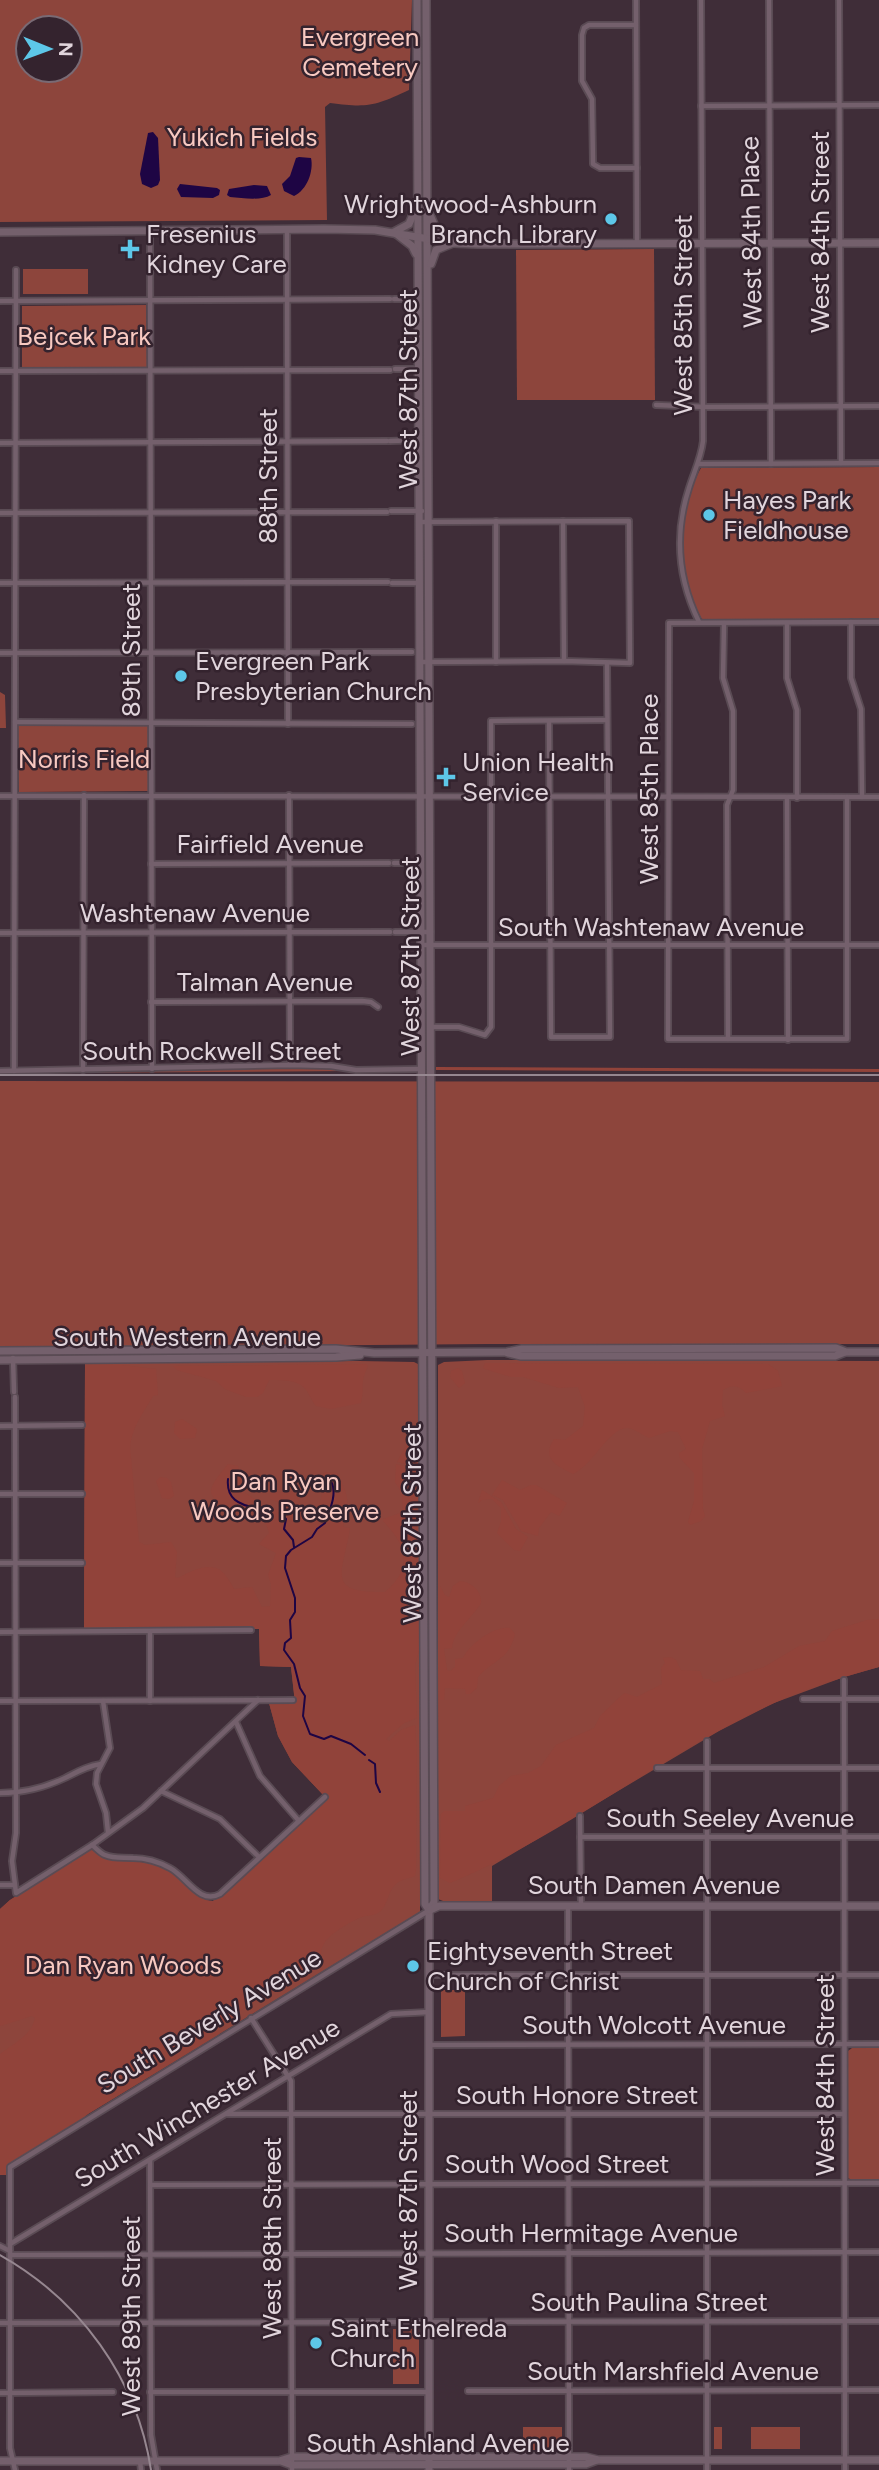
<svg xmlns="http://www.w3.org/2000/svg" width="879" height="2470" font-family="Figtree,sans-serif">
<rect width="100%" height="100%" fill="#3f2d38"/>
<g fill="#8d453c" fill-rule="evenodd">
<path d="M0 0H412L409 90C375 106 368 108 330 103L325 107 327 220 0 222ZM28 28H70V70H28Z"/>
<path d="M654 249 655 400H517L516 250Z"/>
<rect x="23" y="269" width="65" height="25"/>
<path d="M146 305 147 367 22 368V306Z"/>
<path d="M879 467V619L705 621 701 618C677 575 676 512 701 468Z"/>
<path d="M0 692 5 695 6 728H0Z"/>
<path d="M18 726H149V791L19 792Z"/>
<path d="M290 1067H332L354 1071 52 1073Z"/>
<path d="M0 1081 879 1082V1344H488L0 1348Z"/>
<path d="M487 1360 879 1361V1667L844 1677 774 1703 719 1731 497 1863 492 1866V1901H443L438 1899V1365L444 1362Z"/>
<path d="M359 1361 414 1362 420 1365V1912L88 2114 75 2125 9 2164 7 2175H0V1909L10 1900 92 1849C112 1866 140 1857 164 1868 181 1876 197 1901 213 1901L326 1798 292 1762 278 1736 269 1703H295L291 1667 260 1666 259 1629 103 1630 84 1628 85 1362Z"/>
<path d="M428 1733H431L430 1849 428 1834Z"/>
<path d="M441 1990H465V2036L441 2037Z"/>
<path d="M852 2048H879V2180H852L848 2178V2051Z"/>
<rect x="393" y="2329" width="26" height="55"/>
<rect x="523" y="2427" width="39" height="23"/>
<rect x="714" y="2427" width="8" height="22"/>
<rect x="751" y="2427" width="49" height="22"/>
</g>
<g fill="#91433a">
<path d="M436 1067 879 1069V1072L436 1070Z"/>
<path d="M485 1363 768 1364 778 1371 782 1386 746 1393C739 1385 732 1384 723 1390L722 1405 725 1416 710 1421 702 1449 703 1509 705 1516 701 1521 690 1525 688 1522 694 1501V1473L680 1458 679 1453 686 1449 678 1432 670 1431 649 1438C642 1435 635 1429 628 1428 610 1426 593 1465 573 1474 557 1466 541 1459 554 1439L565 1440 583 1426 585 1407 578 1387 559 1388 523 1377H511L485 1369 483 1368Z"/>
<path d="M366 1364 368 1366C359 1385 365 1386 361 1403L331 1409 316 1406C312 1401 310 1396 307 1391 298 1378 282 1381 269 1380L263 1393 257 1397H246L225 1389 216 1381 177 1370 173 1366Z"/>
<path d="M85 1365H121L156 1369 158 1395 153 1396C143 1414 132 1426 130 1448L139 1542 145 1545 171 1542 177 1552 175 1577 178 1578C192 1571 213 1559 225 1575 229 1579 231 1584 234 1589L252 1587 262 1607 270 1606 271 1584 268 1575 276 1553 259 1544 269 1533C268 1527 260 1515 269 1511 272 1510 276 1510 279 1509L278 1502 270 1499V1493L296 1491 301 1508 310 1512C325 1504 322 1491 321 1477L325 1472 337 1473C343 1485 349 1495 347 1509 346 1516 342 1519 344 1527L350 1528C343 1573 324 1593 385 1592 414 1567 407 1546 383 1521V1519L403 1512 402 1493 395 1482 396 1464 404 1466V1477H419L416 1534 419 1550V1651L415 1665 417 1718 404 1723 386 1739 389 1741 401 1730 415 1725 417 1756 416 1869 415 1876C408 1879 400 1879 395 1885 387 1893 388 1907 378 1913 373 1916 367 1915 362 1917 351 1921 331 1933 325 1942 318 1953 325 1954 313 1966L216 2026 220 2034 88 2114 75 2125 9 2164 7 2175H0V2054C13 2044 32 2035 35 2018L32 2016 0 2026V1909L10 1900 89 1849C96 1852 101 1858 109 1859 133 1863 150 1859 174 1873 188 1881 196 1901 213 1901L326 1798 292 1762 278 1736 269 1703H295L291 1667 260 1666 259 1629 103 1630 84 1628Z"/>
<path d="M458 1368 462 1371 465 1383 459 1388 450 1377 451 1371Z"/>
<path d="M182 1419 197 1429 195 1438 180 1439 174 1433 175 1422Z"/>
<path d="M416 1428 419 1475H406V1464L397 1462Z"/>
<path d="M228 1464 238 1466 244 1492 256 1500 257 1511C252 1513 247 1515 241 1515 233 1513 212 1501 211 1492 211 1483 223 1471 228 1464Z"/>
<path d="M160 1477 167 1478 171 1482 174 1496 169 1499 162 1498 156 1481Z"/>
<path d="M502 1480 520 1490 531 1485H536L567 1503 559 1516 551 1512 539 1528 538 1536 521 1531 503 1500 492 1495Z"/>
<path d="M482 1490 501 1502 516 1529 528 1537 520 1551 514 1550 497 1533 501 1522V1508L492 1499 482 1500 478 1503Z"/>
<path d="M460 1581C471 1582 482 1591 481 1603 473 1617 453 1631 452 1648L444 1649 447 1670 450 1671 455 1667V1659L463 1658C470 1644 494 1626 510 1628L515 1634C508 1661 495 1658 478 1677L477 1688 470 1694H466L465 1689 445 1688 444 1700H440V1586L445 1595 449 1597 453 1586Z"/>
<path d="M879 1619V1667C843 1677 806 1688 772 1704 660 1755 563 1836 450 1883L440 1878 441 1814 444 1811H465V1806L493 1798 499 1786 511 1776 528 1773 541 1766 556 1745 594 1728 600 1716 622 1695 625 1693 637 1697 662 1684 661 1668 665 1663 663 1658 671 1657 676 1660 681 1670 700 1671 703 1679H709L714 1683 764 1667 799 1646 825 1641 832 1631 867 1620Z"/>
</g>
<g fill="#1e0544">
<path d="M153 132 158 138 160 180 158 185 151 188 142 184 140 174 148 133Z"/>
<path d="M299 157 311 158C314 171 307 190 294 196L284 191 282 184 290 176 296 158Z"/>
<path d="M180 184 217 188 220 190 219 195 213 198 181 197 177 189Z"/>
<path d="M254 185 267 186 271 195C261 201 243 198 230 197L227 195 229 189Z"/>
</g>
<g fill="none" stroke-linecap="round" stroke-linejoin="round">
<g stroke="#1e0544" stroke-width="2">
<path d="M228 1479C226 1499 239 1505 257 1508"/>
<path d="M332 1483C337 1496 329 1511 325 1523L317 1529 312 1537 291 1550 286 1556 285 1568 295 1598V1612L290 1620 291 1638 285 1643 284 1650 294 1664 300 1688 305 1696 303 1716 310 1734 324 1739 331 1736 351 1744 365 1755"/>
<path d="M280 1513 286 1519 284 1529 293 1540 294 1547"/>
<path d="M369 1760 375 1764 376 1783 380 1792"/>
</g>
<defs>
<g id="street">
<path d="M636 0 637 244"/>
<path d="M769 0 771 464"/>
<path d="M839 0 841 463"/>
<path d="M636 25H589L584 28 582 35V81L592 99 593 164 600 168H637"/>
<path d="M701 106 879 105"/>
<path d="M287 229 288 724"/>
<path d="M150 231 152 1069"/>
<path d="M394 299H418"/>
<path d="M0 301 390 299"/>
<path d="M395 369H419"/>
<path d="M0 371 390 370"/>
<path d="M656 405 707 407 879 406"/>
<path d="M390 441 420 440"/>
<path d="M0 443 387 441"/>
<path d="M699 464 879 463"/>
<path d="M391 511H422"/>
<path d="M0 513 387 512"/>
<path d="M496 521V662"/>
<path d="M563 521 564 661"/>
<path d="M420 522 629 521 630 663 564 661 421 662"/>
<path d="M0 583 388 582"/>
<path d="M392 583H419"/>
<path d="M699 622C678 579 674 534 689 488 694 472 701 458 703 441L701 0"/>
<path d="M851 622V678L861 709 862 797"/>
<path d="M724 623 723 678 733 711V790L727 805 728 1039"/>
<path d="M787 623V678L797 710V798"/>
<path d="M0 653 412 652"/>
<path d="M549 721 551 1037H610L607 663"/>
<path d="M15 722 412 724"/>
<path d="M289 795 290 1065"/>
<path d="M0 796 879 797"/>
<path d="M847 797V1039H668L669 623 879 622"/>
<path d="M787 798 788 1040"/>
<path d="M394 863H421"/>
<path d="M151 864 389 863"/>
<path d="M395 932H431"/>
<path d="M0 933 390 932"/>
<path d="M423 945H879"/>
<path d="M151 1002 362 1001 371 1002 378 1007"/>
<path d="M431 1027H459L485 1035 491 1027V721L607 720"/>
<path d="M83 1070 84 795"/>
<path d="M0 1071 290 1065 331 1066 356 1070 422 1069"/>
<path d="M14 1071 16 270"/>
<path d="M13 1358 14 1392"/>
<path d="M15 1397 16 1833 12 1861 16 1893 92 1845 143 1808 258 1700"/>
<path d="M0 1426 82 1425"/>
<path d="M0 1494H82"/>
<path d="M0 1563H82"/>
<path d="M0 1632 251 1630"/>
<path d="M150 1632V1701"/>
<path d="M844 1680 845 2470"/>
<path d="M803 1699H879"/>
<path d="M0 1701 293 1700"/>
<path d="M103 1701 110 1748 97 1773 96 1784 106 1813 108 1832"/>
<path d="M236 1722 260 1776 299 1821"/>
<path d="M657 1768H879"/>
<path d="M161 1791 220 1819 259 1857"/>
<path d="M0 1793C23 1793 44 1788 65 1778 77 1772 87 1766 101 1764"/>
<path d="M580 1816 581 1906"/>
<path d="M580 1837H879"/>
<path d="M92 1845C96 1848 100 1853 105 1855 114 1859 124 1857 133 1858 146 1858 159 1862 170 1868 187 1877 199 1905 220 1894L325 1797"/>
<path d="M0 1885H15"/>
<path d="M568 1906 569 2470"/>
<path d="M429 1975H879"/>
<path d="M251 2018 291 2081 292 2470"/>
<path d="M429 2045 879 2044"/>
<path d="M226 2114H844"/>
<path d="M150 2161 151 2435 157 2470"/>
<path d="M151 2185 879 2183"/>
<path d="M10 2244 391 2014 429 2012"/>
<path d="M0 2246 10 2251"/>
<path d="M10 2255 879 2252"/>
<path d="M0 2323 879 2321"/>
<path d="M468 2391 879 2390"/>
<path d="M150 2392H429"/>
<path d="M0 2393 113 2392"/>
<path d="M140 2461 141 2470"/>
<path d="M15 2470 10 2448V2167L428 1911"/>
<path d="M707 2470V1741"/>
</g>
<g id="secondary">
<path d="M417 0 425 1904 429 1910V2470"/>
<path d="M426 0 434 1902 429 1910"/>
<path d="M415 210 409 224 394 232 412 246 416 254"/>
<path d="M430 215 436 229 450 241"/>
<path d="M0 232 324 229 375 230 453 243 477 244 879 243"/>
<path d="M431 264 436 250 453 243"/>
<path d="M0 1351 336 1349 374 1353 507 1352 522 1349 836 1348 846 1352H879"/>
<path d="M508 1353 521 1356H835L845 1352"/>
<path d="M0 1360 336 1357 360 1355"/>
<path d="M430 1910 439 1906H879"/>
<path d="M0 2461H279L292 2457H586L598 2460H879"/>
<path d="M281 2461 292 2465 586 2464 597 2460"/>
</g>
</defs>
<use href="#street" stroke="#5a4b54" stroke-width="8"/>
<use href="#secondary" stroke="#5a4b54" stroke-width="10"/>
<use href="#street" stroke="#74606c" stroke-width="4.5"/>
<use href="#secondary" stroke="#74606c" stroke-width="7"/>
<g stroke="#968790" stroke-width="2">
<path d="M0 1075H879"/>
<path d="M0 2255C80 2300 137 2378 151 2470"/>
</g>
</g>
<g fill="#5dc7e8" stroke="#34232e" stroke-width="2.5">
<circle cx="611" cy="219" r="7"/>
<path d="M126.5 238.5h7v7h7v7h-7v7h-7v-7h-7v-7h7z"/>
<circle cx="709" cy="515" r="7"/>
<circle cx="181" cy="676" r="7"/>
<path d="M442.5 766.5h7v7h7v7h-7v7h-7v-7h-7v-7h7z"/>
<circle cx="413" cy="1966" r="7"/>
<circle cx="316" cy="2343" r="7"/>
</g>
<g text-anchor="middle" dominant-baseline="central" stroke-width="5" stroke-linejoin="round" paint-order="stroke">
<g font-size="26" fill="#f8c9c1" stroke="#34232e">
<text x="360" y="37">Evergreen<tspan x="360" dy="30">Cemetery</tspan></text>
<text x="242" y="137">Yukich Fields</text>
<text x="84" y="336">Bejcek Park</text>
<text x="84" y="759">Norris Field</text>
<text x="285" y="1481">Dan Ryan<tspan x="285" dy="30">Woods Preserve</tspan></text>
<text x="123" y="1965">Dan Ryan Woods</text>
</g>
<g font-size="26" fill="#e1d5dc" stroke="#34232e" text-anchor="start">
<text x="597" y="204" text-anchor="end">Wrightwood-Ashburn<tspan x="597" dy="30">Branch Library</tspan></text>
<text x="146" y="234">Fresenius<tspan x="146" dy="30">Kidney Care</tspan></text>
<text x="723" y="500">Hayes Park<tspan x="723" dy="30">Fieldhouse</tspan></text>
<text x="195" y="661">Evergreen Park<tspan x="195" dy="30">Presbyterian Church</tspan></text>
<text x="462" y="762">Union Health<tspan x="462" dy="30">Service</tspan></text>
<text x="427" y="1951">Eightyseventh Street<tspan x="427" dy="30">Church of Christ</tspan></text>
<text x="330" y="2328">Saint Ethelreda<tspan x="330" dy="30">Church</tspan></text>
</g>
<g font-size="26" fill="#e1d5dc" stroke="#34232e">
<text transform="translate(751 232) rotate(-91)">West 84th Place</text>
<text transform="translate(820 232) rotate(-90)">West 84th Street</text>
<text transform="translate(683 315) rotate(-90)">West 85th Street</text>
<text transform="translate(408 389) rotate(-90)">West 87th Street</text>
<text transform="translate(268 476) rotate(-90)">88th Street</text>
<text transform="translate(131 650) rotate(-90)">89th Street</text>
<text transform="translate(649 789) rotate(-90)">West 85th Place</text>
<text x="270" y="844">Fairfield Avenue</text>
<text x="195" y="913">Washtenaw Avenue</text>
<text x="651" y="927">South Washtenaw Avenue</text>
<text transform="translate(410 956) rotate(-90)">West 87th Street</text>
<text x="265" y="982">Talman Avenue</text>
<text x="212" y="1051">South Rockwell Street</text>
<text x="187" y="1337">South Western Avenue</text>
<text transform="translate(412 1523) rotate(-90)">West 87th Street</text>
<text x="730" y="1818">South Seeley Avenue</text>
<text x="654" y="1885">South Damen Avenue</text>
<text transform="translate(209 2021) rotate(-31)">South Beverly Avenue</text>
<text x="654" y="2025">South Wolcott Avenue</text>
<text transform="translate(825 2075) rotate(-90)">West 84th Street</text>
<text x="577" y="2095">South Honore Street</text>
<text transform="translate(207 2103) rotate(-31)">South Winchester Avenue</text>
<text x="557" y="2164">South Wood Street</text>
<text transform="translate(408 2190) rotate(-90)">West 87th Street</text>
<text x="591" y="2233">South Hermitage Avenue</text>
<text transform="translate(272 2238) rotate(-90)">West 88th Street</text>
<text x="649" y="2302">South Paulina Street</text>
<text transform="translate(131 2316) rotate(-90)">West 89th Street</text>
<text x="673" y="2371">South Marshfield Avenue</text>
<text x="438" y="2443">South Ashland Avenue</text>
</g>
</g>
<g transform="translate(49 49) rotate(91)"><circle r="33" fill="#34232e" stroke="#796a74" stroke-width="2"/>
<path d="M0-5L12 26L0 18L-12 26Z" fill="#5dc7e8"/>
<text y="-10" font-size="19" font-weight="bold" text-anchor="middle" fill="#e1d5dc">N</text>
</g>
</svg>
